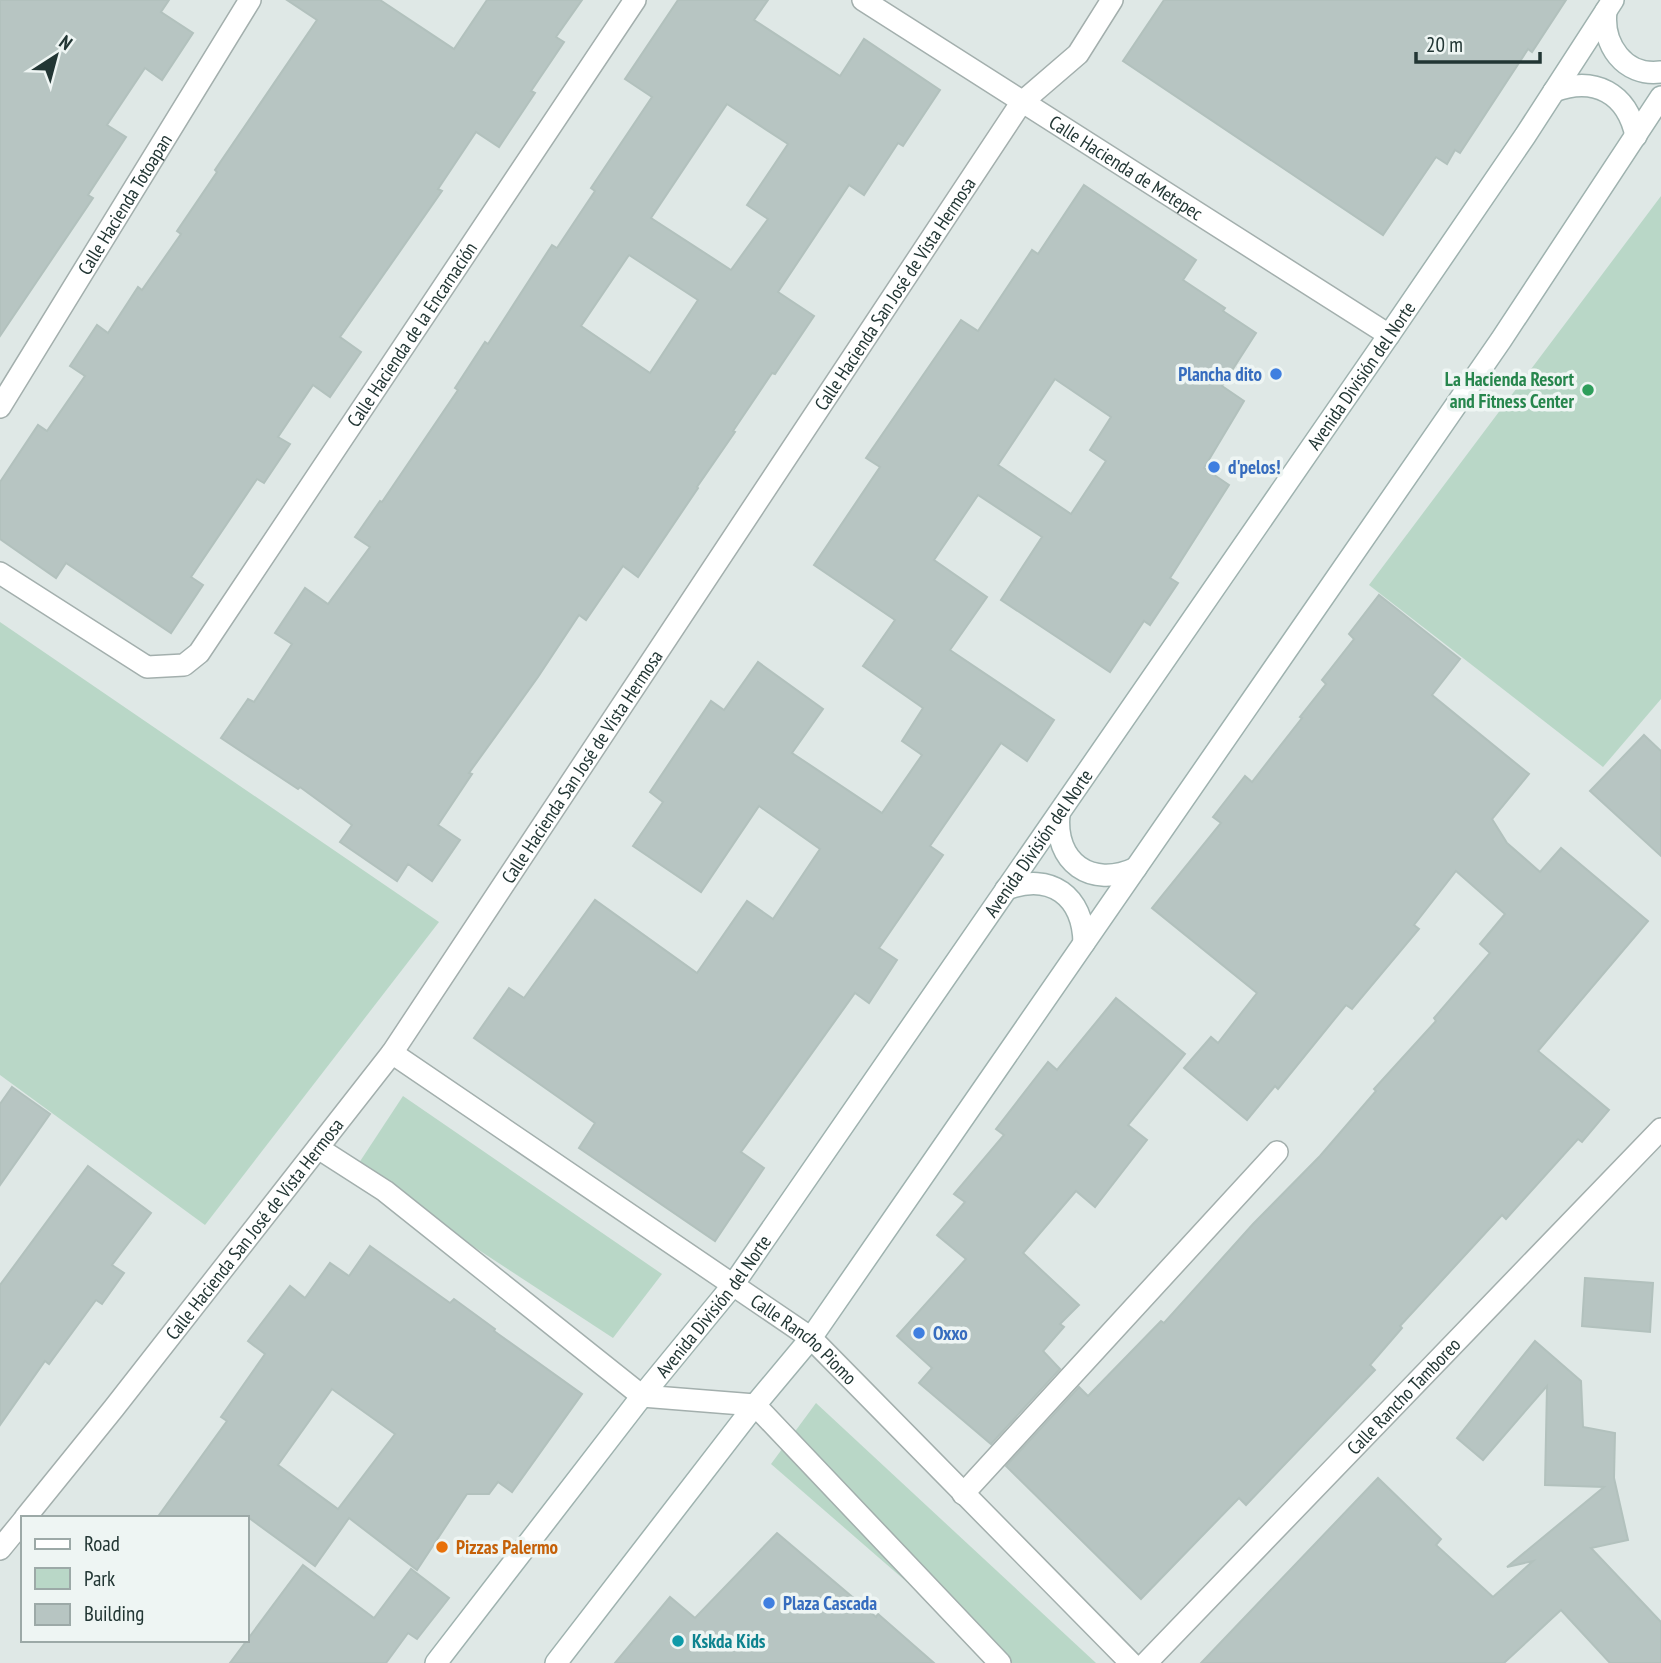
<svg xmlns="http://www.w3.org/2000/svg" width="1661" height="1663" font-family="'PT Sans Narrow',sans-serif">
<rect width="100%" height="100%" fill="#dfe8e6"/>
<g fill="#b9d7c7">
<path d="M1661 196V699L1603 767 1369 585Z"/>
<path d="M0 622 439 922 205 1225 0 1075Z"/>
<path d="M403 1096 662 1274 613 1338 355 1169Z"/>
<path d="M816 1403 1096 1663H1000L771 1464Z"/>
</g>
<g fill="#b7c5c2" stroke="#b2c1bd" stroke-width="2" fill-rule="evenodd">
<path d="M0 0H169L161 12 193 33 162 80 145 68 107 125 126 137 88 195 93 198 0 336Z"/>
<path d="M287 0H380L454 49 487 0H582L556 37 564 42 531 91 535 93 499 147 476 132 438 189 442 191 340 337 361 352 330 397 313 385 278 437 290 444 264 483 257 479 191 577 203 585 171 633 66 563 56 578 0 539V482L38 425 47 431 85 376 70 366 97 325 108 333 138 287 142 290 181 234 177 231 217 172 215 170 317 20Z"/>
<path d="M678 0H768L754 20 840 76 864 39 940 90 903 146 898 143 864 195 849 185 778 292 814 316 775 374 772 373 733 431 735 432 697 487 698 488 638 577 623 566 586 620 579 615 538 677 469 773 472 774 438 825 460 840 432 881 408 864 397 881 340 842 352 825 300 787 298 789 221 738 248 699 254 702 292 644 275 633 305 588 328 604 370 547 355 537 380 501 382 502 458 390 455 388 485 342 488 344 552 245 557 248 595 191 591 188 652 97 625 79ZM727 104 788 144 747 205 768 219 731 270 651 218ZM629 255 698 300 650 373 581 326Z"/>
<path d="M1164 0H1566L1532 52 1528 49 1460 153 1455 150 1447 164 1436 157 1383 235 1123 61Z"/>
<path d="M1084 185 1196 260 1183 280 1225 308 1223 311 1256 333 1222 386 1244 401 1204 468 1229 485 1170 578 1178 583 1150 625 1144 621 1110 672 1001 600 1042 537 978 495 934 560 987 597 950 650 1054 720 1027 761 1001 743 930 846 943 855 879 948 897 960 869 1003 855 993 741 1152 764 1168 715 1241 579 1148 595 1123 474 1038 509 988 524 998 595 900 697 973 747 901 773 919 820 849 759 806 701 892 633 846 663 802 650 792 711 701 724 710 758 662 823 709 792 753 882 813 922 755 902 741 923 708 863 666 895 620 814 565 880 467 866 458 961 320 978 331 1032 250 1038 254ZM1055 379 1111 417 1090 450 1106 461 1071 514 998 465Z"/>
<path d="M1379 595 1460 659 1432 695 1529 774 1492 819 1507 843 1540 872 1561 848 1648 921 1538 1051 1609 1110 1582 1142 1578 1139 1506 1219 1502 1215 1400 1326 1402 1328 1370 1365 1375 1370 1246 1505 1239 1498 1141 1599 1006 1466 1079 1387 1088 1396 1161 1321 1164 1323 1253 1224 1320 1156 1376 1091 1374 1089 1436 1021 1434 1018 1490 953 1480 944 1505 914 1456 871 1414 925 1419 929 1352 1009 1346 1005 1278 1089 1275 1086 1247 1120 1184 1068 1211 1037 1218 1043 1257 993 1152 908 1221 823 1213 817 1245 776 1252 782 1302 718 1300 717 1326 684 1322 680 1354 639 1349 634Z"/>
<path d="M1644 735 1661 751V856L1590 791Z"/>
<path d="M1116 998 1185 1054 1128 1125 1147 1140 1095 1207 1076 1191 1023 1253 1079 1305 1060 1324 1064 1327 1043 1351 1060 1369 991 1444 919 1383 932 1368 897 1336 966 1259 937 1235 965 1202 954 1194 1004 1135 996 1129 1048 1062 1057 1070Z"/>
<path d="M12 1087 50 1114 0 1185V1104Z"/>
<path d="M88 1166 151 1213 112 1265 124 1273 102 1304 96 1300 49 1364 45 1361 0 1425V1285Z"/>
<path d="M370 1246 450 1303 454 1299 495 1329 494 1331 582 1394 512 1492 498 1482 489 1494H467L417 1570 349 1518 315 1566 249 1518H157L227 1421 221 1417 265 1354 248 1341 290 1286 305 1298 330 1263 349 1276ZM332 1389 395 1434 338 1509 278 1465Z"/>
<path d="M1585 1278 1653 1283 1650 1332 1582 1326Z"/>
<path d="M1535 1341 1581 1381 1583 1427 1615 1433 1614 1478 1628 1540 1591 1548 1661 1622V1663H1610L1561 1610 1504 1663H1201L1378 1478 1441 1539 1436 1545 1493 1597 1533 1561 1507 1567 1604 1487 1545 1485 1547 1386 1483 1460 1457 1438Z"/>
<path d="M777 1533 876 1617 878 1614 934 1663H615L670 1597 695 1618Z"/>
<path d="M303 1565 374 1618 411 1569 449 1598 417 1639 408 1633 386 1663H230Z"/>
</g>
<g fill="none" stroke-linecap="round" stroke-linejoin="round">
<defs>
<g id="minor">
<path id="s1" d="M863 0 1389 335"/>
<path id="s2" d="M0 407 250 0"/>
<path id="s3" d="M0 573 147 667 184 665 199 653 635 0"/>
<path id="s4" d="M392 1053 811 1338 1131 1663"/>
<path d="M318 1148 385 1191 642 1396 755 1405 1000 1663"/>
<path d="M963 1494 1277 1152"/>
<path id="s5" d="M25 1518 114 1408 392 1053 1021 103 1078 54 1112 0"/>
<path d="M0 1549 23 1521"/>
<path id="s6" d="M1146 1663 1661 1129"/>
</g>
<g id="secondary">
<path d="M1606 11C1602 44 1624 77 1661 72"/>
<path d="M1554 91C1595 76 1627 93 1636 136"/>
<path d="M1059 814C1054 862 1091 889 1136 868"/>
<path d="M1006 889C1051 872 1083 896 1084 943"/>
<path id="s7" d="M436 1663 642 1396 733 1285 1389 335 1525 136 1613 0"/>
<path d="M556 1663 755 1405 811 1338 1501 340 1661 97"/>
</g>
</defs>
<use href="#minor" stroke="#a3afad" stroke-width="24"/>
<use href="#secondary" stroke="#9fb2af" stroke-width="24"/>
<use href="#minor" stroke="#fff" stroke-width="21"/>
<use href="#secondary" stroke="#fff" stroke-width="21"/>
</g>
<g fill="#3f7fe0" stroke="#eef5f3" stroke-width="2.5">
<circle cx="1276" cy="374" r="7"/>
<circle cx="1214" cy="467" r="7"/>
<circle cx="919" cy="1333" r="7"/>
<circle cx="769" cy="1603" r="7"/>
</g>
<circle fill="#2e9e5b" stroke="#eef5f3" stroke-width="2.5" cx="1588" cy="390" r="7"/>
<circle fill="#e8710a" stroke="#eef5f3" stroke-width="2.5" cx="442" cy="1547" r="7"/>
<circle fill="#0f9aa8" stroke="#eef5f3" stroke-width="2.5" cx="678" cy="1641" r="7"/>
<g text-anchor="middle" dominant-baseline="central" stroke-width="7" stroke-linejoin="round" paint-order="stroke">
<g font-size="19" fill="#223634" stroke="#eef5f3">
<text stroke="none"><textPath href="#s1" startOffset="312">Calle Hacienda de Metepec</textPath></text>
<text stroke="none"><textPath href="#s2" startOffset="238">Calle Hacienda Totoapan</textPath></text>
<text stroke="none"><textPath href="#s5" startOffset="1503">Calle Hacienda San José de Vista Hermosa</textPath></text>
<text stroke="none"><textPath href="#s3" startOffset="614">Calle Hacienda de la Encarnación</textPath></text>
<text stroke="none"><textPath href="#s7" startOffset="1586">Avenida División del Norte</textPath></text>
<text stroke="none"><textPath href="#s5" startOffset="936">Calle Hacienda San José de Vista Hermosa</textPath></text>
<text stroke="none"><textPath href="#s7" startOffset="1018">Avenida División del Norte</textPath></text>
<text stroke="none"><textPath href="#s5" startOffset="369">Calle Hacienda San José de Vista Hermosa</textPath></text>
<text stroke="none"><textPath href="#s7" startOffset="452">Avenida División del Norte</textPath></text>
<text stroke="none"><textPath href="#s4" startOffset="502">Calle Rancho Piomo</textPath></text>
<text stroke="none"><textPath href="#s6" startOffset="371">Calle Rancho Tamboreo</textPath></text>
</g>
<g font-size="19" font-weight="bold" fill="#366cbe" stroke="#eef5f3" text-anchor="start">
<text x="1262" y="374" text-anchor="end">Plancha dito</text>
<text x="1228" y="467">d'pelos!</text>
<text x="933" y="1333">Oxxo</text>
<text x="783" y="1603">Plaza Cascada</text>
</g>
<g font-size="19" font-weight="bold" fill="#27864d" stroke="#eef5f3" text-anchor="end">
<text x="1574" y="379">La Hacienda Resort<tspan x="1574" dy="22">and Fitness Center</tspan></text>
</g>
<g font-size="19" font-weight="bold" fill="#c56008" stroke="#eef5f3" text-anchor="start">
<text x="456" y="1547">Pizzas Palermo</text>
</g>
<g font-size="19" font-weight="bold" fill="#0d838f" stroke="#eef5f3" text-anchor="start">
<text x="692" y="1641">Kskda Kids</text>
</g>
</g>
<rect x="21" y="1516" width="228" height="126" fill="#eef5f3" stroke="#9ca9a7" stroke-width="2"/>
<rect x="35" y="1539" width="35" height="10" fill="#ffffff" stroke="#9ca9a7" stroke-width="2"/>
<text x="84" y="1551" font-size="21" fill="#223634">Road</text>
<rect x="35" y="1568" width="35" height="21" fill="#b9d7c7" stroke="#9ca9a7" stroke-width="2"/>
<text x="84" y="1586" font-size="21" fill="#223634">Park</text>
<rect x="35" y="1604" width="35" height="21" fill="#b7c5c2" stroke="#9ca9a7" stroke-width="2"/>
<text x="84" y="1621" font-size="21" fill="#223634">Building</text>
<g transform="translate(56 56) rotate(36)" stroke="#eef5f3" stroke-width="5" paint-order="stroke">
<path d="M0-5L12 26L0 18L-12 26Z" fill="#223634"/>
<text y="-10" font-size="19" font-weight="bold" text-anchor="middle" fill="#223634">N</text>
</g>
<path d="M1416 52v10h124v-10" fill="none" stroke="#223634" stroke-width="3.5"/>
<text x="1426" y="52" font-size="21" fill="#223634" stroke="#eef5f3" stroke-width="5" paint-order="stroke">20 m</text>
</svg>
